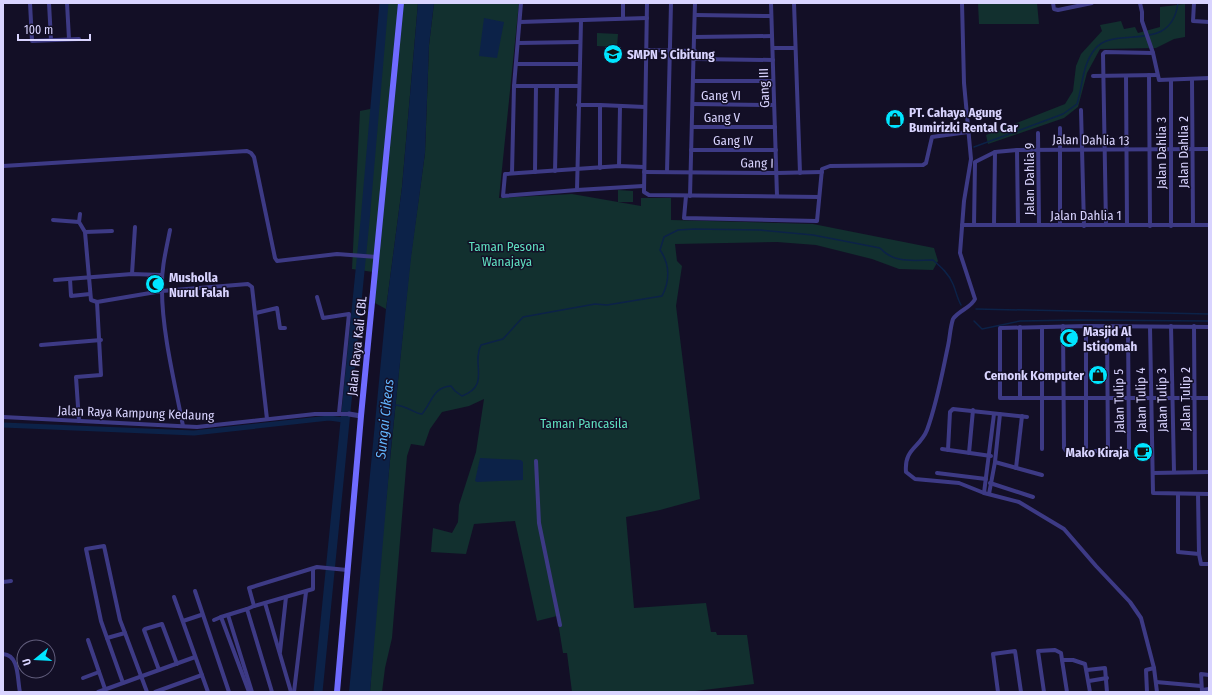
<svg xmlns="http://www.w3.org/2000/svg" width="1212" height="695" font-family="'Fira Sans Condensed',sans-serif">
<rect width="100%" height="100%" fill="#130f26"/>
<g fill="#12302f">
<path d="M386 3H418L402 187 386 309 373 302V272L352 269 360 111 375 108Z"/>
<path d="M434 3H519L499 198 572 194 641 206V198H671V220L813 224 934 248 938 261 933 270 899 269 872 259 816 245 777 242 675 244 677 261 682 266 676 306 700 499 660 510 626 517 634 608 706 603 711 632H716L717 635H747L754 684 687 692H572L567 653H563L557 616 537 621 515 521 474 524 466 554 431 552 433 528 452 533 458 522 459 505 476 452 484 399 469 406 442 412 430 429 424 446 411 444 407 456 392 638 385 668 382 692H370L378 580 395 410 410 262 425 153 429 45Z"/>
<path d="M978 3H1037L1039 24H979Z"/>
<path d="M1185 4V37L1174 39 1156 48 1100 49 1087 73 1078 107 1064 118 988 144 986 135 1065 104 1073 91 1076 66 1081 54 1102 31 1100 25 1121 21 1124 29 1135 27 1138 33 1160 27V7Z"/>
<path d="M597 33 618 34 617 47 597 46Z"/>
<path d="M618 190 633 191V202H618Z"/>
</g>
<g fill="#0c2248">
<path d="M418 3H434L429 45 425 153 411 258 391 448 370 692H349L386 309 402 187Z"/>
<path d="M484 18 504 22 497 58 479 56Z"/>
<path d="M480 458 521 460 523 462V480L477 482 475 481Z"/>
</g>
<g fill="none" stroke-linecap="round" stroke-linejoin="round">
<g stroke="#0c2248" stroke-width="1.5">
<path d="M974 147 1063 114 1077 104C1083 85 1082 65 1095 49 1114 24 1171 56 1178 3"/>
<path d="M976 309 1209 314"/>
<path d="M974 321 982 329 1020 321 1078 320 1209 321"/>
<path d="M394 405C406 405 415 414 422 414 432 402 433 387 451 386L455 391 462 396C491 385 471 365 481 345L503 339 523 317 595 304 607 305 662 296C670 281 670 264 660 250L664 237 678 230 694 229 760 230 813 235 880 248C894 264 914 260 933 260 941 267 949 274 953 284 956 291 957 298 961 305"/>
</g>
<path stroke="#0c2248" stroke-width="5" d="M3 425 194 433 329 418 344 420"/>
<path stroke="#0c2248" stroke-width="9" d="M318 692 365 221 384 3"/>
<g stroke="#3d3a85" stroke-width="4">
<path d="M30 3 32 41 79 39"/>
<path d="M49 3 51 40"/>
<path d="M67 3 69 39"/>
<path d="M623 3V18"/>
<path d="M647 3 644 192 649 195 819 197"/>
<path d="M771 3 777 196"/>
<path d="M794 3 800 173"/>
<path d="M962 3 964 83 971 159 964 201 960 253 975 299C971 308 959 310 953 319 950 328 950 337 948 346 942 374 937 403 927 430 920 448 904 448 906 472L915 479 959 483 984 493 1019 502 1064 529 1096 566 1130 602 1141 618 1154 668 1157 692"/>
<path d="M1053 3 1054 9 1058 10 1092 3"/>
<path d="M1140 3 1142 12V21L1153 53 1159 80 1209 78"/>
<path d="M1194 3 1193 21 1209 22"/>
<path d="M695 15 771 16"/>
<path d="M581 21 577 190 643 186"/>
<path d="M520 22 647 18"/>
<path d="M694 37 695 3"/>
<path d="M518 43 580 42"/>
<path d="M773 48H795"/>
<path d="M647 50 695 51"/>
<path d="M695 59 773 60"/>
<path d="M516 64H579"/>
<path d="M1149 75 1150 226"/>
<path d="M1093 76 1157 75"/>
<path d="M1126 76 1127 225"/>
<path d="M1192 80 1193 225"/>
<path d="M694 81H773"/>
<path d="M1171 81V226"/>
<path d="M514 86H579"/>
<path d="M693 104 774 105"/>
<path d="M578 105H600"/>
<path d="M1081 110 1084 226"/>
<path d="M692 127H775"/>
<path d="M1060 128V225"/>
<path d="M1038 133 1039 225"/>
<path d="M691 150H776"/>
<path d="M1017 150 1018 225"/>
<path d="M3 166 247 151 251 153 254 157 275 258 277 261 337 254 377 257"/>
<path d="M619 166 620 106"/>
<path d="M600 168V105L645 107"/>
<path d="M555 171 557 86"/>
<path d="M535 172 536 86"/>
<path d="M644 172 777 173 822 172"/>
<path d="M667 172 671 3"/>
<path d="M512 173 514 86 521 3"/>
<path d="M577 190 503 196 505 174 619 166 644 167"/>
<path d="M686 196 684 218 817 221 822 169 830 166 923 165 926 163 932 137 968 132"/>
<path d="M690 196 694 37 772 36"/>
<path d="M80 214 79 222 85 232 91 300 97 302 162 291 248 284 252 287 267 419"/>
<path d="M53 220 79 222"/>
<path d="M962 225H1209"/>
<path d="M974 225 975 162 995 152 1017 150 1209 149"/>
<path d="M994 225 995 152"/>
<path d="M1106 225 1103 54 1105 52 1153 53"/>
<path d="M170 230C166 250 161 270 162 290 162 332 175 384 183 426"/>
<path d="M85 232 112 231"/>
<path d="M132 274 135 227"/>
<path d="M70 279 71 296 90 294"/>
<path d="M55 280 132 274 162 275"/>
<path d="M317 297 323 318 349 314 339 413"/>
<path d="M256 313 277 308 280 328H285"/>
<path d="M1063 326 1064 448 1066 451H1128L1129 448 1128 327"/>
<path d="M1086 326V451"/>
<path d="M1107 326 1108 451"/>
<path d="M1171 326 1174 472"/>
<path d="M1194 326 1195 472"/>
<path d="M1020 327V397"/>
<path d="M1042 327V449"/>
<path d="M1150 327 1153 493 1209 494"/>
<path d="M1209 327 1086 326 1000 328V398H1209"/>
<path d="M41 345 101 340"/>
<path d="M3 417 197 427 315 414H349"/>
<path d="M79 421 76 377 101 375 97 302"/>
<path d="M942 449 991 456"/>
<path d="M948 450 950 412 953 409 1027 417"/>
<path d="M969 453 973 410"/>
<path d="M536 461 539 523 560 625"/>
<path d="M995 462 1042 475"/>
<path d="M1016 468 1022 416"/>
<path d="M937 473 986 479"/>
<path d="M1153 473 1209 472"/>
<path d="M990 483 1033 497"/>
<path d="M984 493 994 414"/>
<path d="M989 494 995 462 1000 414"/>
<path d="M1178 494V552L1199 554 1201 564H1209"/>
<path d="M1198 494 1199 554"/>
<path d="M3 582 11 581"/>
<path d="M195 591 229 692"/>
<path d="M174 597 208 692"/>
<path d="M265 603 291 692"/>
<path d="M254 606 313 589V569"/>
<path d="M247 609 254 606 249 588 317 567 347 570"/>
<path d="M228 615 252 692"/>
<path d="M221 617 247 609 272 692"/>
<path d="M214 620 221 617 249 692"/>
<path d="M183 621 201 615"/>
<path d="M107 638 101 621 86 549 104 546 120 620 125 633"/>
<path d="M88 640 105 689"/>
<path d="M280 652 286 597"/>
<path d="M3 654C20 655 17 680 20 692"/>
<path d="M1062 660 1067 692"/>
<path d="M159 670 144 630 145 629 162 624 177 664"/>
<path d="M1087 670 1105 668 1107 692"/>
<path d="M83 678 99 672"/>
<path d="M1089 681 1107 678"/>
<path d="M1156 682 1201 686"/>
<path d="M123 683 107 638 125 633 147 692"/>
<path d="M1202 690 1209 689"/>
<path d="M98 692 195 657"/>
<path d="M155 692 202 675"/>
<path d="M294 692 306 592"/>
<path d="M998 692 993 654 1015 651 1021 692"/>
<path d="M1044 692 1038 651 1055 650 1061 653 1062 660H1073L1085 664 1090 692"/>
<path d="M1147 692 1146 670 1154 668"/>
<path d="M1202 692 1201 674 1209 675"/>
</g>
<path stroke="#3d3a85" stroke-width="5" d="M349 414 361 416"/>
<path stroke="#6f6bff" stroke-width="6" d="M337 692 361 416 401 3"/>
</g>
<defs>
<symbol id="school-disc" viewBox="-11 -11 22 22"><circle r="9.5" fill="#00e5ff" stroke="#130f26"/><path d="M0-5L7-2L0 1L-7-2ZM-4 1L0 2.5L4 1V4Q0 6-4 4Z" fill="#111"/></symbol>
<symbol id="shop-disc" viewBox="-11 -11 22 22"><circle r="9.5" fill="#00e5ff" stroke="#130f26"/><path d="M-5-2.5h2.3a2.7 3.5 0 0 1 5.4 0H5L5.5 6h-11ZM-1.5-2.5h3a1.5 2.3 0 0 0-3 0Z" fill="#111"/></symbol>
<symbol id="mosque-disc" viewBox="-11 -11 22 22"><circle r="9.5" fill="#00e5ff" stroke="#130f26"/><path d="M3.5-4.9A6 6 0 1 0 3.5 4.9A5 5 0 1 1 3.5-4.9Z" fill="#111"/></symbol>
<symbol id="cafe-disc" viewBox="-11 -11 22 22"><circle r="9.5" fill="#00e5ff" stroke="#130f26"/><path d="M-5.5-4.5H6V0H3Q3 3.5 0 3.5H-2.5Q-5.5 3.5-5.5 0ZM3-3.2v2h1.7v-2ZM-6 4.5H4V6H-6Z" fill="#111"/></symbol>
</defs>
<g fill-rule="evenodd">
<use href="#school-disc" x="602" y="43" width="22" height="22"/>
<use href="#shop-disc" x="884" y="108" width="22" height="22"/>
<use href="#mosque-disc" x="144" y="273" width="22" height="22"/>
<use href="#mosque-disc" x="1058" y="327" width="22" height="22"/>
<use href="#shop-disc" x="1087" y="364" width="22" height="22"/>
<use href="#cafe-disc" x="1132" y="441" width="22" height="22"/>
</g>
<g text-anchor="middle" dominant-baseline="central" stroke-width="3" stroke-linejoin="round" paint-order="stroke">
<g font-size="13" font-weight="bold" fill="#d9d4ff" stroke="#130f26" text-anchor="start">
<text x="627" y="54">SMPN 5 Cibitung</text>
<text x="909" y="112">PT. Cahaya Agung<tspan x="909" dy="15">Bumirizki Rental Car</tspan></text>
<text x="169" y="277">Musholla<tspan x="169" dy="15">Nurul Falah</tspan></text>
<text x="1083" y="331">Masjid Al<tspan x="1083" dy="15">Istiqomah</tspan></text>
<text x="1084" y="375" text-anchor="end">Cemonk Komputer</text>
<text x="1129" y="452" text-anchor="end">Mako Kiraja</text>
</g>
<g font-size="13" fill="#d9d4ff" stroke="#130f26">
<text transform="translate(764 88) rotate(-92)">Gang III</text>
<text x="721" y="95">Gang VI</text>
<text x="722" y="117">Gang V</text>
<text x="733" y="140">Gang IV</text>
<text transform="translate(1091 140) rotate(1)">Jalan Dahlia 13</text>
<text transform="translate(1183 152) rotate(-90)">Jalan Dahlia 2</text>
<text transform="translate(1161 153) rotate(-90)">Jalan Dahlia 3</text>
<text transform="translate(757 163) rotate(1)">Gang I</text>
<text transform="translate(1029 179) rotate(-90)">Jalan Dahlia 9</text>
<text x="1086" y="215">Jalan Dahlia 1</text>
<text transform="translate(357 346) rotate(-84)">Jalan Raya Kali CBL</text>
<text transform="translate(1185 399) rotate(-90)">Jalan Tulip 2</text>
<text transform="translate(1141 400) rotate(-91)">Jalan Tulip 4</text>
<text transform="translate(1162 400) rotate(-91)">Jalan Tulip 3</text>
<text transform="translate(1119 401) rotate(-91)">Jalan Tulip 5</text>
<text transform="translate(136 413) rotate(2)">Jalan Raya Kampung Kedaung</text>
</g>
<g font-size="13" fill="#5fe0c0" stroke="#130f26">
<text x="507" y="246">Taman Pesona<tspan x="507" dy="15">Wanajaya</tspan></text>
<text x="584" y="423">Taman Pancasila</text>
</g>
<g font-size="14" font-style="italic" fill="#62b6ff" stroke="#130f26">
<text transform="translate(385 419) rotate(-84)">Sungai Cikeas</text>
</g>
</g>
<rect width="1212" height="695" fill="none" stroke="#d9d4ff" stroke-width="8"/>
<g transform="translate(36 659) rotate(252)"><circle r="19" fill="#130f26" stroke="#625e7d"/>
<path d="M0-3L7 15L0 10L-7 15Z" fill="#00e5ff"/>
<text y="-6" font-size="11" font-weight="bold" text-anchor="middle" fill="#d9d4ff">U</text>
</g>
<path d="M18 34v6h72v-6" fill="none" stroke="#d9d4ff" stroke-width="2"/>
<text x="24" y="34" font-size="12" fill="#d9d4ff" stroke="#130f26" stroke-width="3" paint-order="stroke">100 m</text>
</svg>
